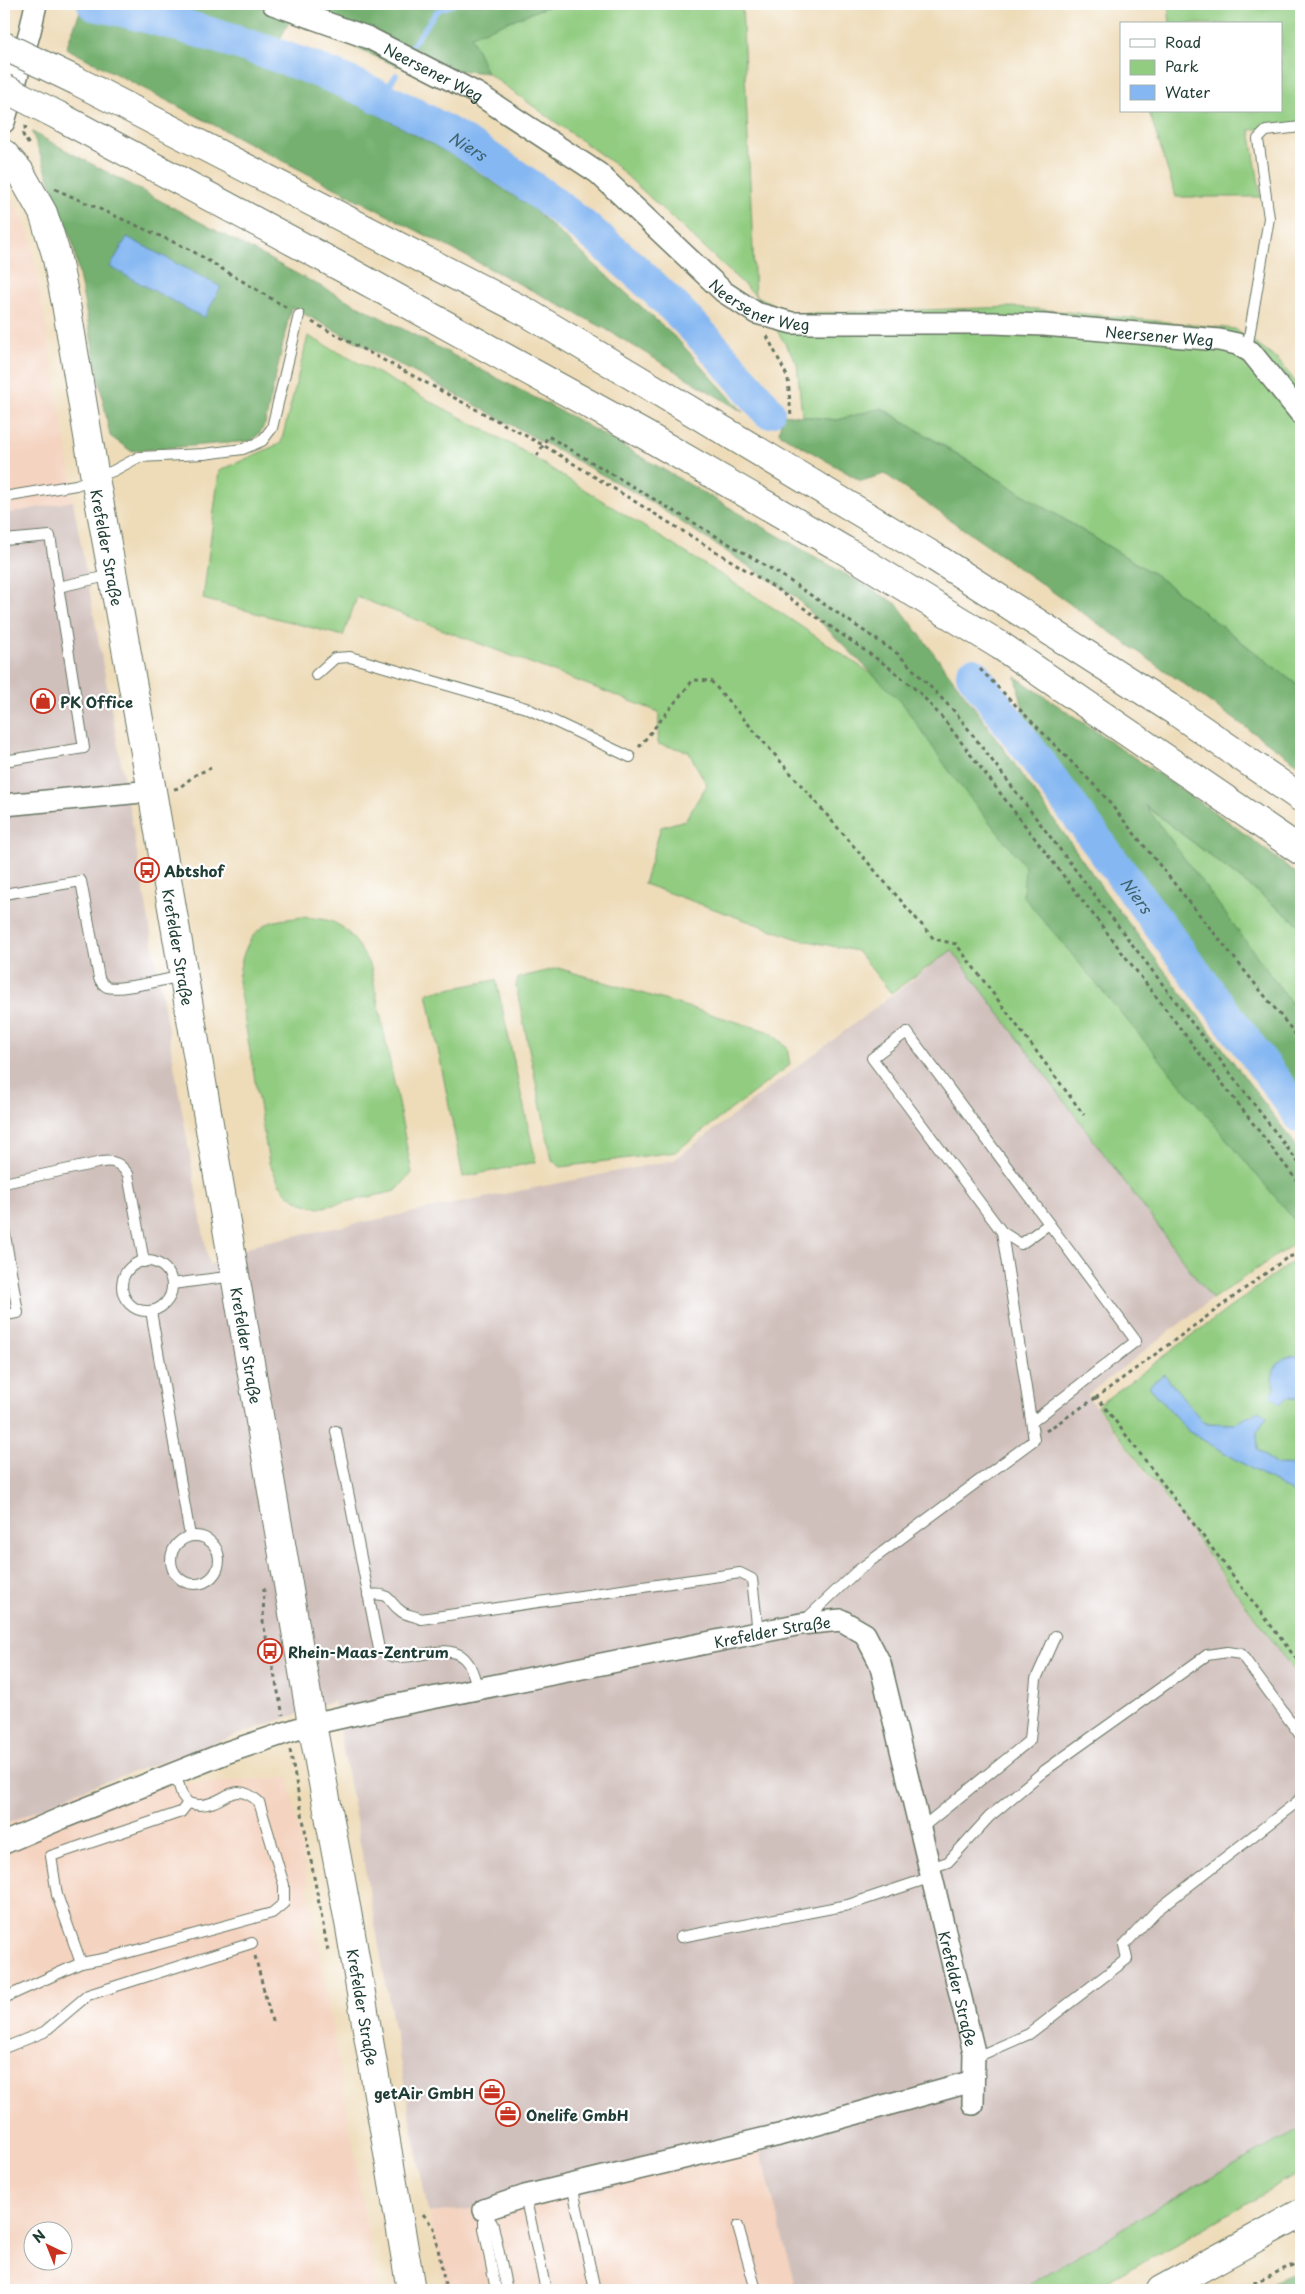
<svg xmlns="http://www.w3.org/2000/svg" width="1305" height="2294" font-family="'Playpen Sans',sans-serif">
<rect width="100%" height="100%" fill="#fff"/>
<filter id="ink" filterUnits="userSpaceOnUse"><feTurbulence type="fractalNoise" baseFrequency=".02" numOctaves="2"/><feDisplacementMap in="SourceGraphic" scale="10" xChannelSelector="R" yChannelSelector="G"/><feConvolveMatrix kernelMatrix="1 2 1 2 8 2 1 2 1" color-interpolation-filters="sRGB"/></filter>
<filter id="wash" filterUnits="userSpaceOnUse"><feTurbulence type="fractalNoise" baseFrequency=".0096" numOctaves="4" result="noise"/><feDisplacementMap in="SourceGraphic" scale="20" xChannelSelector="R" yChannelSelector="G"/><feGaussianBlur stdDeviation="1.12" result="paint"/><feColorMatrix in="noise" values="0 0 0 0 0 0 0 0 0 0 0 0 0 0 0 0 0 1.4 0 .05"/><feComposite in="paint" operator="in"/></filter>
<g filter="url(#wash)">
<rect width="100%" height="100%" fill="#eedcb9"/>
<g fill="#f4d3c0" fill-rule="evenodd">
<path d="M4 189 20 213 30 236 71 473 73 501 4 514Z"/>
<path d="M289 1777 378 2290H4V1825L79 1791ZM32 2232H62V2262H32Z"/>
<path d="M760 2149 796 2290H447L428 2213 553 2201Z"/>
</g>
<path fill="#d0c0bc" d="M73 501 130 812 209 1265 259 1243 674 1160 952 950 1212 1299 1087 1395 1301 1680V2128L1174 2198 1020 2290H796L760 2149 553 2201 428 2213 334 1701 79 1791 4 1825V514Z"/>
<g fill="#92cc81" stroke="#58845a">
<path d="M554 4H742L755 295 792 314 1017 307 1235 329 1278 360 1301 389V688L1157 576 882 408 837 420 802 416 797 363 755 295 614 164 487 73 470 36Z"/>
<path d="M1168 4H1301V124L1250 130 1261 197H1176L1149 111H1281V24H1170Z"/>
<path d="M308 336 518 448 766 603 921 707 1301 1227V1239L1212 1299 952 950 891 993 857 951 798 939 644 884 661 827 685 820 707 785 688 751 658 744 659 712 357 597 343 636 203 599 219 471 281 443Z"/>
<path d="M1143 804 1301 926V1016Z"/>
<path d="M302 917C310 918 321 918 330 921 351 928 361 950 371 968L412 1173 396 1191 319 1208 302 1203 287 1194 279 1183 269 1163 238 981C241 959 246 936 267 924 277 919 291 919 302 917Z"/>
<path d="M558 968 770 1032 787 1047 790 1065 675 1152 561 1167 552 1160 516 986 518 978Z"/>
<path d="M496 980 536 1162 463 1177 427 993Z"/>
<path d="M1301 1255V1358L1299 1356 1273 1382C1278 1395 1289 1400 1301 1398V1466L1276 1465 1258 1450 1257 1432 1267 1417 1234 1424 1204 1423 1164 1375 1149 1386 1188 1431 1301 1498V1679L1097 1406Z"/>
<path d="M1301 2128V2171L1184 2240 1090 2290H1020L1174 2198Z"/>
</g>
<g fill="#75b06f" stroke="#4a7652" fill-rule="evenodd">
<path d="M115 4H378L386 7 388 4H554L471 36 487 73 436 68 415 56 397 66 322 33 289 22 277 45 153 12Z"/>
<path d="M81 9 139 20 253 59 366 108 452 155 532 208 678 340 743 412 604 328 66 48Z"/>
<path d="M32 132 299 275 574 418 897 604 974 707 1106 893 1301 1152V1228L1023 896 1025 866 954 778 903 704 793 595 646 499 470 402 291 307 265 424 259 434 251 441 131 451 110 436 73 244ZM127 237 220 287 204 317 111 267Z"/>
<path d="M881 408 1157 576 1301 688V766L885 474 861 481 779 433 782 414 837 420Z"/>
<path d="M1016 677 1229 822 1301 877V926L1145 805 1301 1016V1102L1111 849 1025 720Z"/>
<path d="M1301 2271V2290H1258L1296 2273Z"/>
</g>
<g fill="#85b7f2" stroke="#527a93">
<path d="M127 237 221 287 204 318 110 267Z"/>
<path d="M1293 1356 1301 1358V1398H1286L1280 1404 1270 1394 1275 1389C1270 1372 1275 1359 1293 1356Z"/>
<path d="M1164 1374 1204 1423 1234 1424 1259 1411 1267 1417 1257 1432 1258 1450 1276 1465 1301 1466V1498L1188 1431 1149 1386Z"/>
</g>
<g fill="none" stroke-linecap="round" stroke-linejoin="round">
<g stroke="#85b7f2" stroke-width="5.5">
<path d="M413 44 437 11 454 4"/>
<path d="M381 97 396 75"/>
</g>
<g stroke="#85b7f2" stroke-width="34">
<path id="s1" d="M94 4C131 11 167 21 203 32 264 50 325 70 382 98 533 172 663 281 768 411"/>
<path id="s2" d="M973 674 1301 1116"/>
</g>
</g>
</g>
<g filter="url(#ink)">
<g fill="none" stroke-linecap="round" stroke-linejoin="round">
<defs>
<g id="lane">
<path d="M1247 349 1269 218 1258 139 1266 131 1301 127"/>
<path d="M4 497 76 485 113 471 139 457 204 454 243 449 262 441 272 428 299 315"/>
<path d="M4 540 50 536 84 748 4 761"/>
<path d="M58 587 112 575"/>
<path d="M316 675 335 658 350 657 526 708 630 757"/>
<path d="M4 894 81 881 99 978C101 982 103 985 107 987 121 991 166 979 183 976"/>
<path d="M4 1183 102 1162C115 1160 120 1164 128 1174L144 1262"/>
<path d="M4 1229 18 1313 4 1315"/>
<path d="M1002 1232 1021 1244 1049 1224"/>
<circle cx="147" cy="1286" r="25"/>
<path d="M172 1284 234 1276"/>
<path d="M151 1311 190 1536"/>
<path d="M336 1431 379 1649C403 1673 449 1633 468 1663 473 1670 475 1681 478 1689"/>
<circle cx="195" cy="1560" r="24"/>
<path d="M368 1595C393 1592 386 1601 402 1612 407 1615 415 1616 421 1619L740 1573 752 1579 758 1633"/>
<path d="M805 1620 857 1571 1034 1440 1002 1232 872 1058 907 1032 1136 1341 1032 1422"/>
<path d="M920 1829 1030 1740 1036 1679 1055 1636"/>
<path d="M930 1868 948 1862 989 1817 1044 1771 1207 1655 1227 1652 1241 1654 1301 1736"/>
<path d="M681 1937 848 1905 932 1877"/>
<path d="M81 1963 57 1895 51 1856 181 1812 188 1803"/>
<path d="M4 1998 81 1963 108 1958 272 1913 284 1903V1885L259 1802C232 1778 225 1805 200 1805 196 1805 192 1804 188 1803L182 1795 175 1773"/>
<path d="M4 2048 44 2032 88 1995 252 1943"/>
<path d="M974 2058 1029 2034 1127 1959 1124 1945 1156 1911 1297 1802 1301 1797"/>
<path d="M572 2185 595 2290"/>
<path d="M525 2196 546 2290"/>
<path d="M484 2210 493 2225 507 2290"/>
<path d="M484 2211V2228L496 2290"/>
<path d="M738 2226 756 2290"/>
</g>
<g id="street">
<path id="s3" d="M273 4 369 38 478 94 598 173 724 292 756 313 792 323H994L1044 325 1219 340 1237 344 1251 352 1301 414"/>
<path d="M4 122 30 31 36 4"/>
<path d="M4 805 152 791"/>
<path id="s4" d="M4 1843 62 1818 228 1752 312 1724 392 1706 801 1624 841 1620 865 1634 880 1663 974 2052 973 2104"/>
<path d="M484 2210 525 2196 779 2135 973 2081"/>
</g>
<g id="secondary">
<path id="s5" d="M4 154 20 172 43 213 56 254 66 304 95 478 152 791 312 1724 350 1928 411 2290"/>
</g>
<path id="primary" d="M1161 2290 1301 2213"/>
<g id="highway">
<path d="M77 81 526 312 933 556 1178 713 1301 798"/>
<path d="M59 116 350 272 645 435 844 550 1001 646 1301 851"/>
</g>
</defs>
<use href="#lane" stroke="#677563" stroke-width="12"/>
<use href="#street" stroke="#677563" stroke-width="24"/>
<use href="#secondary" stroke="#677563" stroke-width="30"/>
<use href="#primary" stroke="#677563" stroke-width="30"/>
<use href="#highway" stroke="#677563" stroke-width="30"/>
<g stroke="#677563" stroke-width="3" stroke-dasharray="4 4" stroke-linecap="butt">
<path d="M26 126 23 135 29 145"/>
<path d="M55 189 189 249 287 308"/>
<path d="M312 322 543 445 772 586 890 668 920 693 945 721 1301 1186"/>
<path d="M767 336 788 378 791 417"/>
<path d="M537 456 548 436 778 573 898 654 956 713 1301 1166"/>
<path d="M980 669 1100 791 1301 1041"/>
<path d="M639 747 693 680 711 681 934 939 956 944 1084 1115"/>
<path d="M174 789 179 788 195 775 211 768"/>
<path d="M1301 1254 1288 1257 1097 1397 1301 1665"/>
<path d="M1046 1431 1097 1397"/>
<path d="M264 1588 263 1623 283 1715"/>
<path d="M290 1750 328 1951"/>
<path d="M255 1956 273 2025"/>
<path d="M423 2214 434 2228 446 2290"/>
<path d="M1239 2290 1301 2261"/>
</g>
<use href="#lane" stroke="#fff" stroke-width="10"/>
<use href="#street" stroke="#fff" stroke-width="21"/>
<use href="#secondary" stroke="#fff" stroke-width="28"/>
<use href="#primary" stroke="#fff" stroke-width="28"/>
<use href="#highway" stroke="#fff" stroke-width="28"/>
<defs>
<g id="highway-bridge">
<path d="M4 46 77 81"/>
<path d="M4 88 59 116"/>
</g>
</defs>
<use href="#highway-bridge" stroke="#677563" stroke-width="30" stroke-linecap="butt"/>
<use href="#highway-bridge" stroke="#fff" stroke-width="28"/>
</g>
</g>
<defs>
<symbol id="shop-ring" viewBox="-11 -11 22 22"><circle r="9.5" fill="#fff" stroke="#c8321e" stroke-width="1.5"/><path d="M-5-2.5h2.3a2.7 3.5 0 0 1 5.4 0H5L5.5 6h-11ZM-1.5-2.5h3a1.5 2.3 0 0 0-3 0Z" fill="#c8321e"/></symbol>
<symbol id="bus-ring" viewBox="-11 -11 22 22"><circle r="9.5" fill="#fff" stroke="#c8321e" stroke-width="1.5"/><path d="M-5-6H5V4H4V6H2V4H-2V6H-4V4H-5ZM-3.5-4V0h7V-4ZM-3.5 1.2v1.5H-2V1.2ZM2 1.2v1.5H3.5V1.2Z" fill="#c8321e"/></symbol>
<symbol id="office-ring" viewBox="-11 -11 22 22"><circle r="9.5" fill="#fff" stroke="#c8321e" stroke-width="1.5"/><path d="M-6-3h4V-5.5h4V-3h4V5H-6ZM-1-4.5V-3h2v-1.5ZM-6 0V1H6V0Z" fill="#c8321e"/></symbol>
</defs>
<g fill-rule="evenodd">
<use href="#shop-ring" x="29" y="687" width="28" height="28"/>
<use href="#bus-ring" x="133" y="856" width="28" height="28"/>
<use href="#bus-ring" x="256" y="1637" width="28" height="28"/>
<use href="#office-ring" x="478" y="2078" width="28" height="28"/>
<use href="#office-ring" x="494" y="2100" width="28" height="28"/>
</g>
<g text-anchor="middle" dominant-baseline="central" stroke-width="4.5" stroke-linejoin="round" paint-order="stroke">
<g font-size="15" fill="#1f3d34" stroke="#fff">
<text stroke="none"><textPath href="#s3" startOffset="175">Neersener Weg</textPath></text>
<text stroke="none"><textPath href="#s3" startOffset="580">Neersener Weg</textPath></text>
<text stroke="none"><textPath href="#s3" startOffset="985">Neersener Weg</textPath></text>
<text stroke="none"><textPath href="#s5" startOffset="412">Krefelder Straße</textPath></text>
<text stroke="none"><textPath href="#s5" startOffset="818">Krefelder Straße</textPath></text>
<text stroke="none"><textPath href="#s5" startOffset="1222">Krefelder Straße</textPath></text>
<text stroke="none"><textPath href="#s4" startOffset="800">Krefelder Straße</textPath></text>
<text stroke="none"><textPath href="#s4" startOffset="1265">Krefelder Straße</textPath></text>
<text stroke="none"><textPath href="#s5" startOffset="1894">Krefelder Straße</textPath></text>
</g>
<g font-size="15" font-weight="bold" fill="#1f3d34" stroke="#fff" text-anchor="start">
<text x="60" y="701">PK Office</text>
<text x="164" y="870">Abtshof</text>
<text x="288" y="1651">Rhein-Maas-Zentrum</text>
<text x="474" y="2092" text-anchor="end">getAir GmbH</text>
<text x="526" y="2114">Onelife GmbH</text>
</g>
<g font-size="16" font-style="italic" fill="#3e626d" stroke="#fff">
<text stroke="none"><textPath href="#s1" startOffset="402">Niers</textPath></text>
<text stroke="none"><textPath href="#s2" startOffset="275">Niers</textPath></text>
</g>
</g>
<rect width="1305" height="2294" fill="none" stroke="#fff" stroke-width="20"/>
<rect x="1120" y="22" width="162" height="90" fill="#ffffff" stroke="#a5b1ae"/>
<rect x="1130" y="39" width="25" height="8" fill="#ffffff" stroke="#a5b1ae"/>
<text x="1165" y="48" font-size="15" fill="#1f3d34">Road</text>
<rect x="1130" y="60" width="25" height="15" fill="#92cc81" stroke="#a5b1ae"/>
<text x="1165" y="72" font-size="15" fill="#1f3d34">Park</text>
<rect x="1130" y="85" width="25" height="15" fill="#85b7f2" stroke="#a5b1ae"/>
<text x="1165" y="98" font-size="15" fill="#1f3d34">Water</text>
<g transform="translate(48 2246) rotate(317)"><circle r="24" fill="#ffffff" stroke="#a5b1ae"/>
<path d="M0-4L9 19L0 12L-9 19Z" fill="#c8321e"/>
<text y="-8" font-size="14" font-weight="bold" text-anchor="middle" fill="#1f3d34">N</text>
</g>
</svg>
